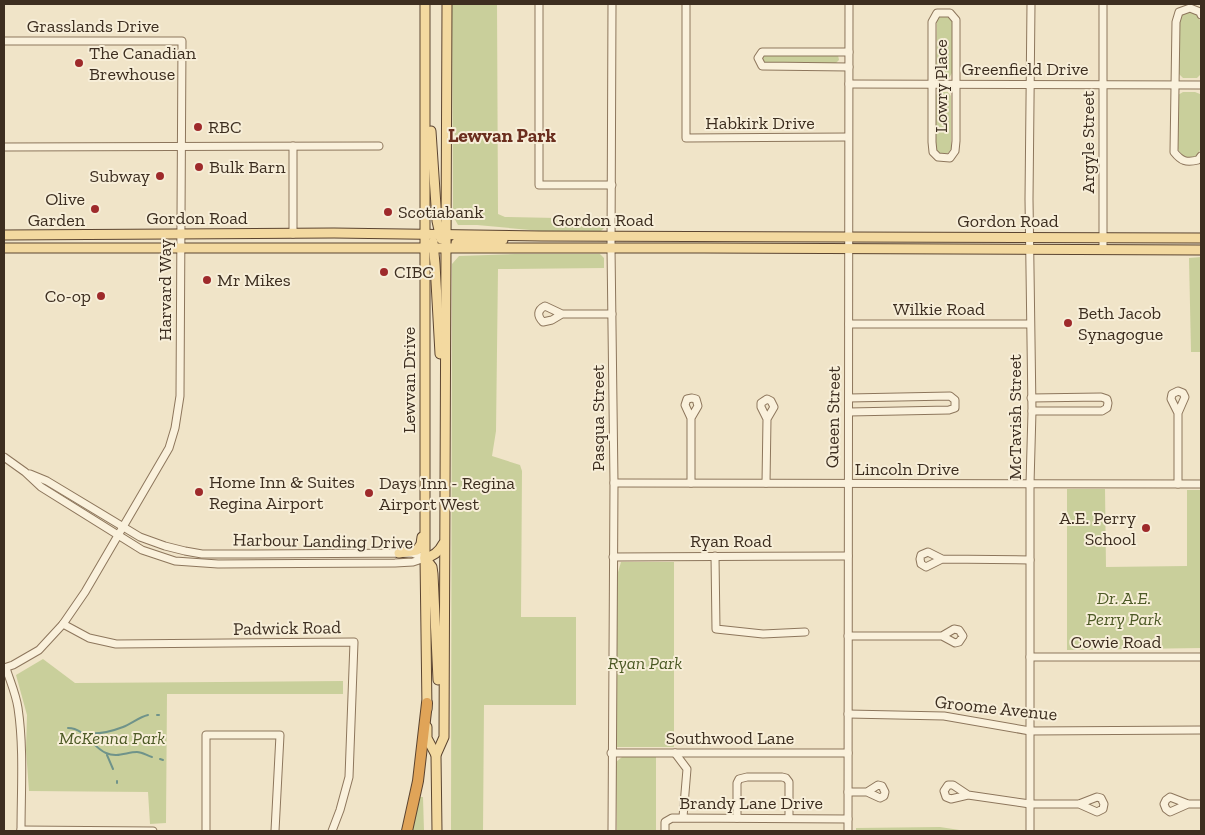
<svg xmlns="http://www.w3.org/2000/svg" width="1205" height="835" font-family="'Zilla Slab',serif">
<rect width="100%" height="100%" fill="#f0e4c8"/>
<g fill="#c9cf9b">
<path d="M452 4H497L498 214 505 217 605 219 606 226 600 232 541 231 477 225H458L453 216Z"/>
<path d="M1189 12 1198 15 1200 21V75L1197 78H1183L1179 74V22L1182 15Z"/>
<path d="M940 16H949L952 20V73L949 78H939L936 73 937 20Z"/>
<path d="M763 55H838L839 60 836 63H765L762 59Z"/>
<path d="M939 92H948L951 96V149L948 153 939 154 936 149V95Z"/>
<path d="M1183 92H1195L1200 94V150L1197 155 1190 159 1182 155 1178 149V95Z"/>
<path d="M515 254H600L604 258V268L498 269 496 431 492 456 520 465 522 471 521 617H576V705H484L483 831H451L452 264 459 256Z"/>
<path d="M1201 257V352H1191L1189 258Z"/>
<path d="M1067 489H1105L1106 567 1187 566V490H1201V648L1067 650Z"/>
<path d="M621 562H674V747H616V579Z"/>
<path d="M43 659 75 683 343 681V694H167L166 823 150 824 148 792 29 791 26 750 27 715 16 675Z"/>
<path d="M622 757H656V831H617L616 762Z"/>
<path d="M418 797H423L424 831H410Z"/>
<path d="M940 827 966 831H856V828Z"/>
</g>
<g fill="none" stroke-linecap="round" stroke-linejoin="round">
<g stroke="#6f938a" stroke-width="2">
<path d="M157 715H159"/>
<path d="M68 728C85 728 92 747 106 753 117 758 127 752 137 752 143 752 147 756 152 757"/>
<path d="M84 733C97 735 110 732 123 727 131 724 139 717 148 715"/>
<path d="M107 755 113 769"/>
<path d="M160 759 163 760"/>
<path d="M117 781V783"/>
</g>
<defs>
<g id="minor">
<path d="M539 4V185H612"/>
<path d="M612 4 611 248 614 483 612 831"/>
<path d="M686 4V138L848 137"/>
<path d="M937 13H950L956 20V141L955 151 950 158 938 157 933 152 932 142V22Z"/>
<path d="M1201 15 1200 12 1190 8 1179 12 1176 22 1174 152C1181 161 1186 163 1198 160L1201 156"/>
<path d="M4 41H182L180 396 175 428 169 448 85 592 63 624 39 650 13 665 4 668"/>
<path d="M849 52H762L758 58 762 66 849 67"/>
<path d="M849 84 1201 85"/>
<path d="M4 147 379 146"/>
<path d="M293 234V146"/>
<path d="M1103 250V4"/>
<path d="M562 314 545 306C537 310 537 316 543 322L552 320 562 314H612"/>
<path d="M849 324H1030"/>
<path d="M849 398 950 396 955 400V408L949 410 849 412"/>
<path d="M1031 398 1101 397 1107 399 1108 403 1107 408 1102 411H1032"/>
<path d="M1178 413 1185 397 1183 393 1178 391 1172 394 1171 399 1178 413V484"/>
<path d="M4 457 25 472 41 487 142 550 175 561 218 564 395 563 413 562 425 558"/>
<path d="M30 474 47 481 140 537 165 546 185 551 202 554H239L412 553 425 558"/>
<path d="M614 483 1201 484"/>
<path d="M691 483V418L685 405 687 399 692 398 696 399 698 406 691 418"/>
<path d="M766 483 767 419 761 407V403L767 399 771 401 774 407 767 419"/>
<path d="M715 556 716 629 763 634 805 632"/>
<path d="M613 557 848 556"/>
<path d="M942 559 926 567 921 564 920 559 921 555 928 552 942 559 1030 560"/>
<path d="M63 624 89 638 116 644 354 642 349 777 340 810 332 831"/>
<path d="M848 636H942L954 629 959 630 963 636 959 642 955 643 942 636"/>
<path d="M1030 657H1201"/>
<path d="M6 668C10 681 16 694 18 708 24 748 21 791 21 831"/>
<path d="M848 714 944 716 1030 731 1201 730"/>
<path d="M611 753H848"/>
<path d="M675 753 687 769 683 817"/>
<path d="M848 792H867L878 785 882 786 885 792 884 796 880 798 867 792"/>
<path d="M968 795 953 785H948L944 791 946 797 951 799 968 795 1030 804H1079L1097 797 1101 798 1104 804 1103 809 1097 812 1079 804"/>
<path d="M1188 804 1170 812 1166 809 1164 804 1166 800 1170 797 1188 804H1201"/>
<path d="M737 818V783L739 779 747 777H782L786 778 789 782V818"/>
<path d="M21 830 153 831"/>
<path d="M206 831V735H280L275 831"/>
<path d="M665 831V822L672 818 848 819"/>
<path d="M848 831 849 4"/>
<path d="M1030 831V484L1032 411 1029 199 1031 4"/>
</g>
<g id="major">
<path d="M425 4V558L427 709"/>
<path d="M431 131 437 221 441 239"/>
<path d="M4 235 334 233 541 236 1201 238"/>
<path d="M433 242 435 264 440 354"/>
<path d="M456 243 503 240"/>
<path d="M4 248H704L1201 250"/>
<path d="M399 553 417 550 421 544 422 537"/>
<path d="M425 558 432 567 433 574 438 680"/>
<path d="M425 558C434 556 439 552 443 544"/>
<path d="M427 727V738L436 755"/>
<path d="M437 831 436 755 444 737 447 4"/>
</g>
<path id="highway" d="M407 831 418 781 427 703"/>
</defs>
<use href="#minor" stroke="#8d765c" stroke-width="9"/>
<use href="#major" stroke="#5b4430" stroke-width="11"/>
<use href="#highway" stroke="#5b4430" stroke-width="12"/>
<use href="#minor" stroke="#faf1dc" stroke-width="7"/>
<use href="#major" stroke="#f3d9a0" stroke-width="9"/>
<use href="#highway" stroke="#e0a458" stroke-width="10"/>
</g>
<g fill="#9e2a2b" stroke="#f7eed8" stroke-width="2">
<circle cx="79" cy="63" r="5"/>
<circle cx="198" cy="127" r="5"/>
<circle cx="199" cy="167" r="5"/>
<circle cx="160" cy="176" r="5"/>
<circle cx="95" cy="209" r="5"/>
<circle cx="388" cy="212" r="5"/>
<circle cx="384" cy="272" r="5"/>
<circle cx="207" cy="280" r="5"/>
<circle cx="101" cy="296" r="5"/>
<circle cx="1068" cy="323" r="5"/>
<circle cx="199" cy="492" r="5"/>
<circle cx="369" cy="493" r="5"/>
<circle cx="1146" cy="528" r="5"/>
</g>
<g text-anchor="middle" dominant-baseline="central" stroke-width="4" stroke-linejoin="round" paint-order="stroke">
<g font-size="18" fill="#3d2e20" stroke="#f7eed8">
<text x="93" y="26">Grasslands Drive</text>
<text x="1025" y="69">Greenfield Drive</text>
<text transform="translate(941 86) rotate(-90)">Lowry Place</text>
<text x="760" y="123">Habkirk Drive</text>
<text transform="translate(1088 142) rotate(-90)">Argyle Street</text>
<text x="197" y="218">Gordon Road</text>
<text x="603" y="220">Gordon Road</text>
<text x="1008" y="221">Gordon Road</text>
<text transform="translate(165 290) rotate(-90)">Harvard Way</text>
<text x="939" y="309">Wilkie Road</text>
<text transform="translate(409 380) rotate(-90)">Lewvan Drive</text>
<text transform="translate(833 417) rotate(-89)">Queen Street</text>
<text transform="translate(1015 417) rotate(-90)">McTavish Street</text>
<text transform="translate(598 418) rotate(-90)">Pasqua Street</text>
<text x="907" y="469">Lincoln Drive</text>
<text transform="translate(323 541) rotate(1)">Harbour Landing Drive</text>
<text x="731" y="541">Ryan Road</text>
<text transform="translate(287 628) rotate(-1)">Padwick Road</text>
<text x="1116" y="642">Cowie Road</text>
<text transform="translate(996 708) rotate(6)">Groome Avenue</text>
<text x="730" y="738">Southwood Lane</text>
<text x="751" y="803">Brandy Lane Drive</text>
</g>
<g font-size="18" fill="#3d2e20" stroke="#f7eed8" text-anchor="start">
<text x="89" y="53">The Canadian<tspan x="89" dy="21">Brewhouse</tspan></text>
<text x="208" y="127">RBC</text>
<text x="209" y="167">Bulk Barn</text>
<text x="150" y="176" text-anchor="end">Subway</text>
<text x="85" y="199" text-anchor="end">Olive<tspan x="85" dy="21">Garden</tspan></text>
<text x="398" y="212">Scotiabank</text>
<text x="394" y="272">CIBC</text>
<text x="217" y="280">Mr Mikes</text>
<text x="91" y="296" text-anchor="end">Co-op</text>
<text x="1078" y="313">Beth Jacob<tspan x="1078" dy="21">Synagogue</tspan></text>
<text x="209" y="482">Home Inn &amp; Suites<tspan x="209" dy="21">Regina Airport</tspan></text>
<text x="379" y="483">Days Inn - Regina<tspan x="379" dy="21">Airport West</tspan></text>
<text x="1136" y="518" text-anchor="end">A.E. Perry<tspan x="1136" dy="21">School</tspan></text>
</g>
<g font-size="18" font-style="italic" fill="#4d5a26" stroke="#f7eed8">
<text x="1124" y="598">Dr. A.E.<tspan x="1124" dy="21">Perry Park</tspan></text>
<text x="645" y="663">Ryan Park</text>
<text x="112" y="738">McKenna Park</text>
</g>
<g font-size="19" font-weight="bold" fill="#6b2e1e" stroke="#f7eed8">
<text x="502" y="135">Lewvan Park</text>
</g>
</g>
<rect width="1205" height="835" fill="none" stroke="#3d2e20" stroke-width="10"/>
</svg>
